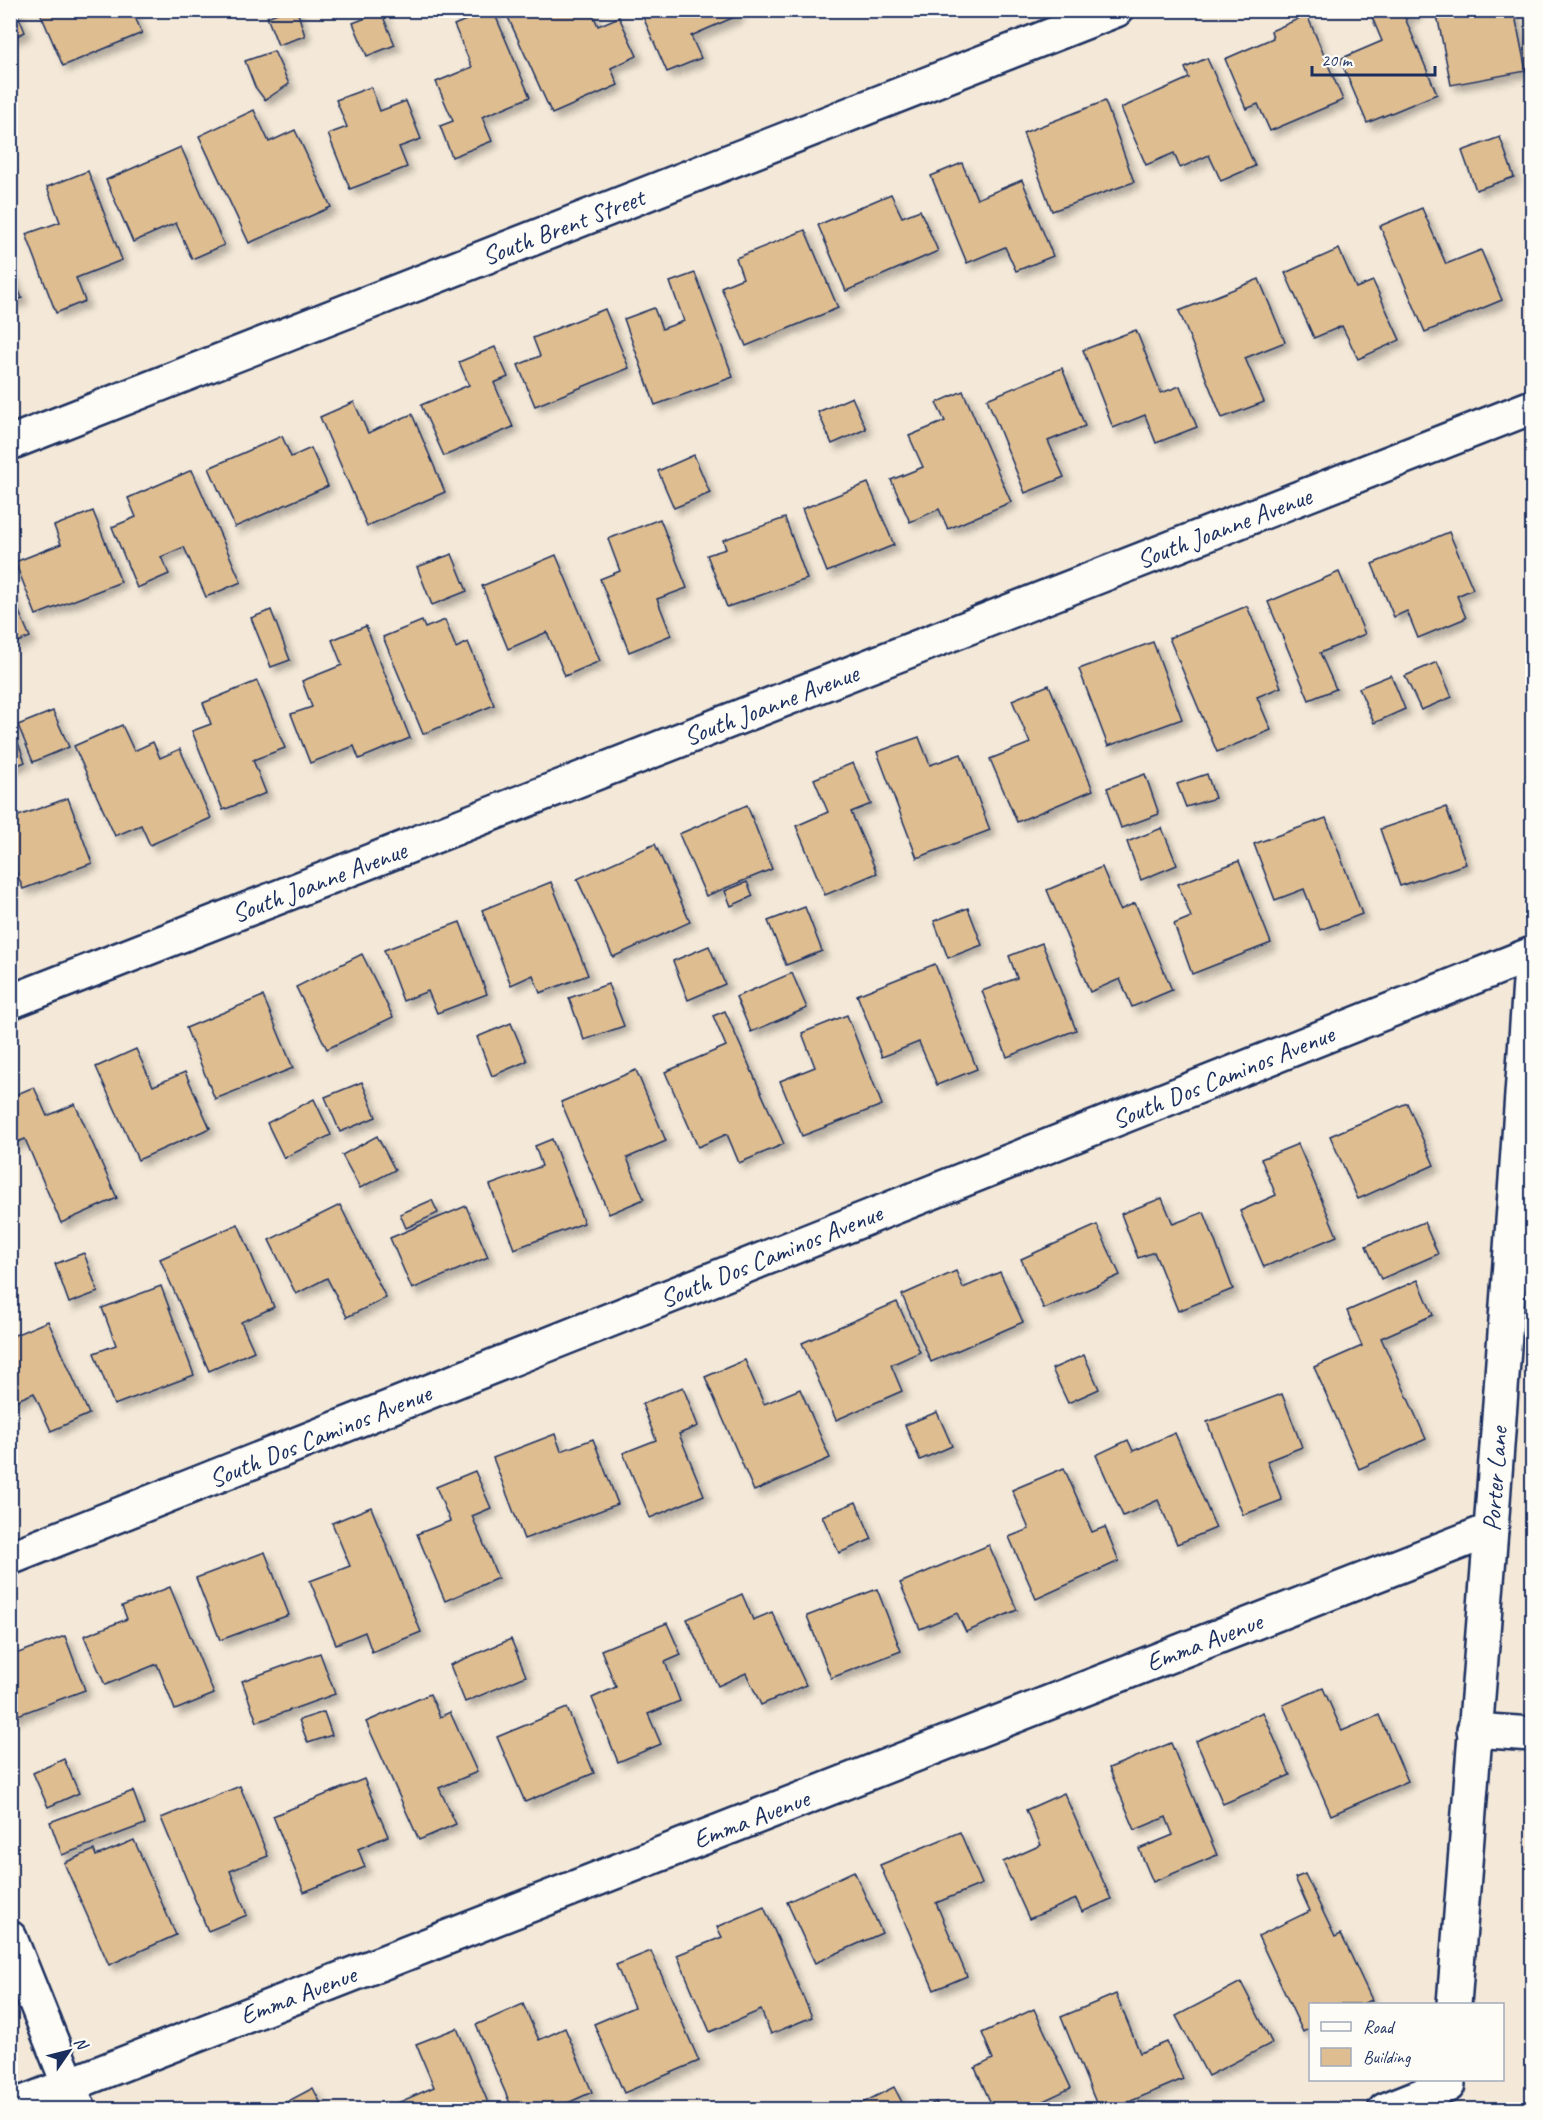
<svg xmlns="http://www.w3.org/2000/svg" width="1543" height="2120" font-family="Caveat,sans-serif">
<defs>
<filter id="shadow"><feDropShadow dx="5.5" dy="5.5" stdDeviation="3" flood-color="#0004"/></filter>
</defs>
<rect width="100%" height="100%" fill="#f4e9d8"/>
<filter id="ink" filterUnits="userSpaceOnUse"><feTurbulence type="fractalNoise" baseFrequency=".0167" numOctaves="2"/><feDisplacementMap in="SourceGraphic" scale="12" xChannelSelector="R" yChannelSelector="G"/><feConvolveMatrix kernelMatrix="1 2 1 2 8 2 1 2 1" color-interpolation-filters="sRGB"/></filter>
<g filter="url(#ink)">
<g fill="#debd91" stroke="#1b2f5e" stroke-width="1.5" filter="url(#shadow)">
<path d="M10 10H16L25 32 10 39Z"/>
<path d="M39 10H132L142 33 63 66Z"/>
<path d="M285 10H297L305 36 278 45 267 17Z"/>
<path d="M490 10H493L530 97 482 117 492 141 452 157 440 126 453 121 436 82 472 67 454 25Z"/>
<path d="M517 10H591L598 26 619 17 637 56 611 68 618 85 552 114 507 15Z"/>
<path d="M640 10H737L739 15 691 36 701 58 667 72Z"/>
<path d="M1369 10H1416L1417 13 1405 18 1437 94 1367 123 1340 59 1382 41Z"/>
<path d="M1436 10H1514L1526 71 1451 85Z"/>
<path d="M381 12 395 45 367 56 353 23Z"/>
<path d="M1307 15 1343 100 1270 131 1258 104 1246 109 1225 59 1273 38 1271 31Z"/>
<path d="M274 51 289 84 265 100 255 87 245 61Z"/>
<path d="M1207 58 1255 166 1221 181 1209 155 1180 168 1174 153 1146 165 1121 108 1189 78 1185 68Z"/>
<path d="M371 87 380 111 406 101 421 139 399 147 407 167 350 189 328 134 347 127 336 100Z"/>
<path d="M1105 101 1134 182 1052 211 1023 133Z"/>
<path d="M254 110 269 142 295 130 331 207 249 243 199 136Z"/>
<path d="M1500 137 1514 177 1476 190 1462 151Z"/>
<path d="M181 147 224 245 192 259 176 223 133 242 106 180Z"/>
<path d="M962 163 977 199 1022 180 1053 256 1016 271 1005 247 967 263 931 176Z"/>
<path d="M88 171 122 260 76 278 85 301 56 313 26 234 60 222 47 187Z"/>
<path d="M891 194 902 217 920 210 938 251 846 291 818 225Z"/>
<path d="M1422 208 1446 264 1481 250 1502 300 1425 332 1380 226Z"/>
<path d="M805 230 838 308 746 346 721 287 743 278 736 258Z"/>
<path d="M1339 249 1356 288 1373 281 1400 340 1358 359 1342 326 1314 338 1285 273Z"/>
<path d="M10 270 22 298 10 303Z"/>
<path d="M695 273 733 377 655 405 624 319 654 308 662 329 684 321 670 282Z"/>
<path d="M1259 279 1285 342 1245 358 1264 402 1222 418 1179 311Z"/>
<path d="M605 309 629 368 535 406 518 365 540 356 533 338Z"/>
<path d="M1136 330 1161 393 1180 386 1197 427 1156 443 1145 415 1113 428 1083 350Z"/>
<path d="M495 347 508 377 494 383 513 427 444 456 421 405 469 385 459 362Z"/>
<path d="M1062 368 1085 426 1048 441 1064 477 1025 493 987 399Z"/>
<path d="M963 391 1011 502 948 529 939 509 910 522 891 480 923 467 909 436 945 421 936 403Z"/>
<path d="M852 397 866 429 832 444 818 412Z"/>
<path d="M354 402 368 433 412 414 445 492 367 526 320 417Z"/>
<path d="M282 436 291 457 311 448 328 486 235 527 209 468Z"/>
<path d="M694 455 710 493 674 508 658 471Z"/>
<path d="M192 470 241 582 206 597 184 547 161 557 169 574 137 588 112 527 136 517 128 498Z"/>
<path d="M868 483 894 545 827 572 802 509Z"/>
<path d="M93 511 121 582 36 615 15 562 61 544 54 526Z"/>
<path d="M785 518 807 579 727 607 707 555 726 549 723 540Z"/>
<path d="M660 519 687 588 657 599 671 635 629 652 600 579 620 571 608 539Z"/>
<path d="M1449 532 1473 589 1457 596 1466 618 1418 638 1407 611 1394 617 1372 564Z"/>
<path d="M452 554 467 591 432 605 417 567Z"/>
<path d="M556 555 600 661 565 676 547 632 508 649 482 586Z"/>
<path d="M1339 572 1365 634 1320 653 1336 689 1309 700 1268 602Z"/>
<path d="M10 591 30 637 10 645Z"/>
<path d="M1247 606 1281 687 1257 697 1271 730 1217 752 1169 638Z"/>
<path d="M271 610 290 660 271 667 251 618Z"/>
<path d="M445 620 456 648 468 642 494 705 423 734 383 637 422 621 425 628Z"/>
<path d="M366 626 410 738 359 759 354 746 310 763 291 714 312 707 302 681 342 665 332 640Z"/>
<path d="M1153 642 1182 719 1108 746 1079 669Z"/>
<path d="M1437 662 1452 697 1421 710 1405 676Z"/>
<path d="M1391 675 1405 709 1374 723 1359 688Z"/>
<path d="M257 681 285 748 253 760 266 793 223 810 192 731 211 724 203 703Z"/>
<path d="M1049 685 1093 790 1017 822 990 759 1030 743 1012 700Z"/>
<path d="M53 711 69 747 33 762 18 725Z"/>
<path d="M11 723 25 762 10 768V723Z"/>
<path d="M122 725 134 751 153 742 160 758 180 749 211 818 150 845 141 825 115 836 74 746Z"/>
<path d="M919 737 930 765 961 754 990 830 917 858 877 752Z"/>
<path d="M853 763 871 804 851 812 877 873 825 895 796 826 828 812 814 779Z"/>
<path d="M1145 774 1159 814 1121 828 1107 788Z"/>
<path d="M1207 774 1215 798 1186 807 1177 784Z"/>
<path d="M68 798 92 863 23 889 10 856V819Z"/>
<path d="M747 805 772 869 706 896 679 834Z"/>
<path d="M1446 807 1466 864 1400 886 1380 829Z"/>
<path d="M1326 818 1362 914 1320 930 1304 889 1275 900 1254 844Z"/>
<path d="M1162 828 1177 865 1141 880 1127 842Z"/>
<path d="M655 844 690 922 613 957 577 879Z"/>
<path d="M1239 861 1271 943 1192 974 1174 924 1191 917 1178 884Z"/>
<path d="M1102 867 1120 910 1135 903 1172 990 1132 1007 1120 979 1090 992 1047 890Z"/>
<path d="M551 882 588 975 540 993 533 975 511 985 482 910Z"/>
<path d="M747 882 753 896 731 906 725 891Z"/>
<path d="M805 907 822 951 786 965 768 921Z"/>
<path d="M968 908 982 945 948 958 934 921Z"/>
<path d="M460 922 487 994 437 1013 428 991 403 1001 384 950Z"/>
<path d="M1042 943 1076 1030 1007 1057 982 991 1017 978 1009 956Z"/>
<path d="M709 946 725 984 688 1000 673 961Z"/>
<path d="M362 954 393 1017 327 1049 296 987Z"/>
<path d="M935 964 977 1069 937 1085 919 1042 882 1057 857 995Z"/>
<path d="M792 973 807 1008 751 1032 736 997Z"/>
<path d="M608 984 624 1026 584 1040 569 998Z"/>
<path d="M263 996 293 1068 215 1099 186 1028Z"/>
<path d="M725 1011 784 1144 739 1163 727 1134 698 1147 665 1072 726 1046 713 1016Z"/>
<path d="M847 1015 882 1105 802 1136 780 1081 815 1067 802 1033Z"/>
<path d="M511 1023 527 1061 492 1076 477 1037Z"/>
<path d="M136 1049 153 1086 185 1072 210 1128 138 1160 96 1067Z"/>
<path d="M636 1070 666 1141 627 1158 644 1199 609 1214 561 1102Z"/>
<path d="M362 1082 376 1117 340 1132 325 1097Z"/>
<path d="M34 1087 47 1116 75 1104 117 1198 61 1223 25 1139 10 1145V1097Z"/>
<path d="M314 1099 331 1135 284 1158 267 1123Z"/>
<path d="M1407 1103 1434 1165 1358 1199 1330 1136Z"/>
<path d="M377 1136 395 1170 360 1188 342 1155Z"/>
<path d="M552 1139 584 1223 514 1249 490 1185 542 1166 535 1146Z"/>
<path d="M1298 1144 1337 1236 1264 1267 1240 1211 1276 1195 1261 1159Z"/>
<path d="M1162 1198 1173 1224 1204 1212 1233 1289 1178 1311 1154 1252 1138 1258 1121 1214Z"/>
<path d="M432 1200 438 1213 406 1228 400 1214Z"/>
<path d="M340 1205 386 1298 347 1317 327 1278 296 1294 269 1240Z"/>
<path d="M466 1206 488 1257 412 1289 390 1238Z"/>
<path d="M1424 1222 1438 1254 1381 1279 1366 1246Z"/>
<path d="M238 1224 274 1307 241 1322 254 1351 209 1371 160 1259Z"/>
<path d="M1097 1225 1120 1275 1044 1309 1021 1259Z"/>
<path d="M84 1253 98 1292 69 1303 55 1264Z"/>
<path d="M956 1271 963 1288 1000 1272 1023 1322 931 1362 902 1295Z"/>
<path d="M1418 1280 1433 1315 1381 1338 1426 1439 1359 1469 1314 1367 1362 1346 1347 1311Z"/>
<path d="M161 1286 194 1375 114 1405 94 1353 116 1345 102 1308Z"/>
<path d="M897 1302 920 1352 891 1365 902 1391 836 1420 802 1343Z"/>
<path d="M48 1321 89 1414 51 1431 34 1393 10 1403V1337Z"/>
<path d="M1084 1355 1099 1389 1068 1403 1052 1369Z"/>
<path d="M745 1360 764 1404 800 1389 830 1458 754 1491 705 1377Z"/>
<path d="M683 1387 698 1426 679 1434 704 1495 650 1518 623 1453 656 1440 642 1404Z"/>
<path d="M1282 1394 1302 1447 1267 1461 1282 1500 1243 1515 1207 1422Z"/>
<path d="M937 1412 952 1446 920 1460 905 1425Z"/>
<path d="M1175 1433 1216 1528 1177 1544 1158 1500 1123 1516 1096 1455 1128 1440 1133 1451Z"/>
<path d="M555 1434 561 1451 593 1439 618 1504 524 1539 493 1458Z"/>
<path d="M1064 1468 1092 1532 1105 1527 1119 1561 1036 1599 1009 1537 1029 1529 1012 1490Z"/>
<path d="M475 1471 491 1508 472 1516 498 1578 445 1601 417 1534 450 1521 436 1487Z"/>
<path d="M856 1502 872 1539 839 1553 822 1516Z"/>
<path d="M371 1507 421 1632 372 1652 365 1632 336 1644 310 1581 350 1566 332 1523Z"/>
<path d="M989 1545 1017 1610 966 1632 957 1613 920 1629 900 1583Z"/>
<path d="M265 1552 289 1615 220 1640 196 1578Z"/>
<path d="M170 1587 214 1694 175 1710 157 1664 105 1685 84 1636 127 1619 122 1606Z"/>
<path d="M877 1589 901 1651 831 1678 807 1616Z"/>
<path d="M742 1594 753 1620 772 1612 806 1685 761 1705 746 1673 718 1686 687 1619Z"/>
<path d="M667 1623 681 1655 665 1662 680 1701 648 1714 661 1744 618 1762 592 1698 616 1687 601 1650Z"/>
<path d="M65 1636 85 1690 10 1718V1656Z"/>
<path d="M511 1639 526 1676 465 1702 450 1665Z"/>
<path d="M320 1653 335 1694 257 1722 242 1681Z"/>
<path d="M1323 1688 1342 1731 1379 1715 1408 1781 1331 1815 1283 1705Z"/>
<path d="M430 1694 440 1717 450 1712 477 1772 439 1788 456 1824 419 1840 366 1722Z"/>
<path d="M567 1708 594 1773 525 1802 497 1737Z"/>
<path d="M324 1712 332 1735 308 1743 299 1720Z"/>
<path d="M1263 1712 1290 1775 1223 1804 1196 1741Z"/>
<path d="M1171 1743 1217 1855 1153 1882 1139 1849 1173 1835 1166 1817 1135 1830 1109 1768Z"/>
<path d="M64 1759 79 1793 48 1807 33 1773Z"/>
<path d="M364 1779 388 1836 358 1849 365 1867 304 1892 273 1816Z"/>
<path d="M240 1786 268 1856 230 1871 247 1915 208 1931 161 1818Z"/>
<path d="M133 1791 145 1824 62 1855 50 1822Z"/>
<path d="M1064 1793 1111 1899 1082 1912 1076 1899 1029 1919 1003 1862 1041 1845 1026 1810Z"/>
<path d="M960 1832 982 1884 936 1903 967 1976 934 1990 880 1865Z"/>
<path d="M134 1840 176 1935 109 1965 64 1863 94 1850 96 1856Z"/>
<path d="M854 1871 882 1933 815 1963 787 1902Z"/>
<path d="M1305 1874 1335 1937 1341 1934 1372 2000 1362 2004H1310V2028L1303 2032 1258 1936 1310 1911 1295 1878Z"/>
<path d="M764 1907 812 2017 771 2034 761 2010 710 2032 677 1955 722 1937 717 1927Z"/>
<path d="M651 1951 699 2061 624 2093 594 2024 634 2007 616 1965Z"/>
<path d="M1241 1982 1272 2043 1208 2076 1176 2016Z"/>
<path d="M1116 1994 1140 2053 1167 2042 1183 2079 1110 2110H1099L1061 2017Z"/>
<path d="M523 2004 539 2040 565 2028 592 2092 552 2110H513L476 2025Z"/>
<path d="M1034 2009 1071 2088 1024 2110H994L975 2068 993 2059 982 2033Z"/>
<path d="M457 2028 491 2110H398L395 2104 434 2087 416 2044Z"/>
<path d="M1532 2060V2100L1529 2099Z"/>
<path d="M894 2087 906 2110H858L856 2106Z"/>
<path d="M313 2088 324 2110H281L279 2106Z"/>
<path d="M936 2102 941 2110H920Z"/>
</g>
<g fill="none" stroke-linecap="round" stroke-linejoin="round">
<defs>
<g id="street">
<path d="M10 443 1116 10"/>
<path d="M10 1002 1532 407"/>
<path d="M10 1558 1532 954 1491 1530 1454 2004"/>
<path d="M1474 1730 1532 1734"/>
<path d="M10 1938 79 2110"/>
<path d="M10 2108 1491 1530"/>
<path d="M1385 2110 1448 2085"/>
</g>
</defs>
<use href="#street" stroke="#1b2f5e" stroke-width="38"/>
<use href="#street" stroke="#fdfcf7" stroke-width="33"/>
</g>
</g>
<g text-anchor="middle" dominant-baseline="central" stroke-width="4.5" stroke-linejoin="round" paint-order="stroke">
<g font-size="26" fill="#1b2f5e" stroke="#fdfcf7">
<text transform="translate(563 227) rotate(-21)">South Brent Street</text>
<text transform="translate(1224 528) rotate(-21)">South Joanne Avenue</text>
<text transform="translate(771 705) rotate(-21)">South Joanne Avenue</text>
<text transform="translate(319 882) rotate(-21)">South Joanne Avenue</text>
<text transform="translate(1223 1077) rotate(-22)">South Dos Caminos Avenue</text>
<text transform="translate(771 1256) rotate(-22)">South Dos Caminos Avenue</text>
<text transform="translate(320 1436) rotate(-22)">South Dos Caminos Avenue</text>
<text transform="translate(1495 1479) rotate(-86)">Porter Lane</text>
<text transform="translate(1204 1642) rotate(-21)">Emma Avenue</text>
<text transform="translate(751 1819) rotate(-21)">Emma Avenue</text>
<text transform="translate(298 1995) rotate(-21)">Emma Avenue</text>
</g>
</g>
<rect width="1543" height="2120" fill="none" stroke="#fdfcf7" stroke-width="36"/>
<rect x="18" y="18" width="1507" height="2084" fill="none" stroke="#1b2f5e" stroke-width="2" filter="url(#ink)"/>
<rect x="1309" y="2003" width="195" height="78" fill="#fdfcf7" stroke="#a3aaba" stroke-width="1.5"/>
<rect x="1321" y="2022" width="30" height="9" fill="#fdfcf7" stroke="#a3aaba" stroke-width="1.5"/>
<text x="1363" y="2033" font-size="18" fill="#1b2f5e">Road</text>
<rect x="1321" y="2048" width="30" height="18" fill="#debd91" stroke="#a3aaba" stroke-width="1.5"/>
<text x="1363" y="2063" font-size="18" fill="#1b2f5e">Building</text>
<g transform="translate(69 2051) rotate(55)" stroke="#fdfcf7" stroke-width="4.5" paint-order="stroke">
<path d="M0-4.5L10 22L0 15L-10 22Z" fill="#1b2f5e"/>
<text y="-9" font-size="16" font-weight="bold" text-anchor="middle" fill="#1b2f5e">N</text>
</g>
<path d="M1312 66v9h123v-9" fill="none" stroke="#1b2f5e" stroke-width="3"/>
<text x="1321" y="66" font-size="18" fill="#1b2f5e" stroke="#fdfcf7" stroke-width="4.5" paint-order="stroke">20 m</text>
</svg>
